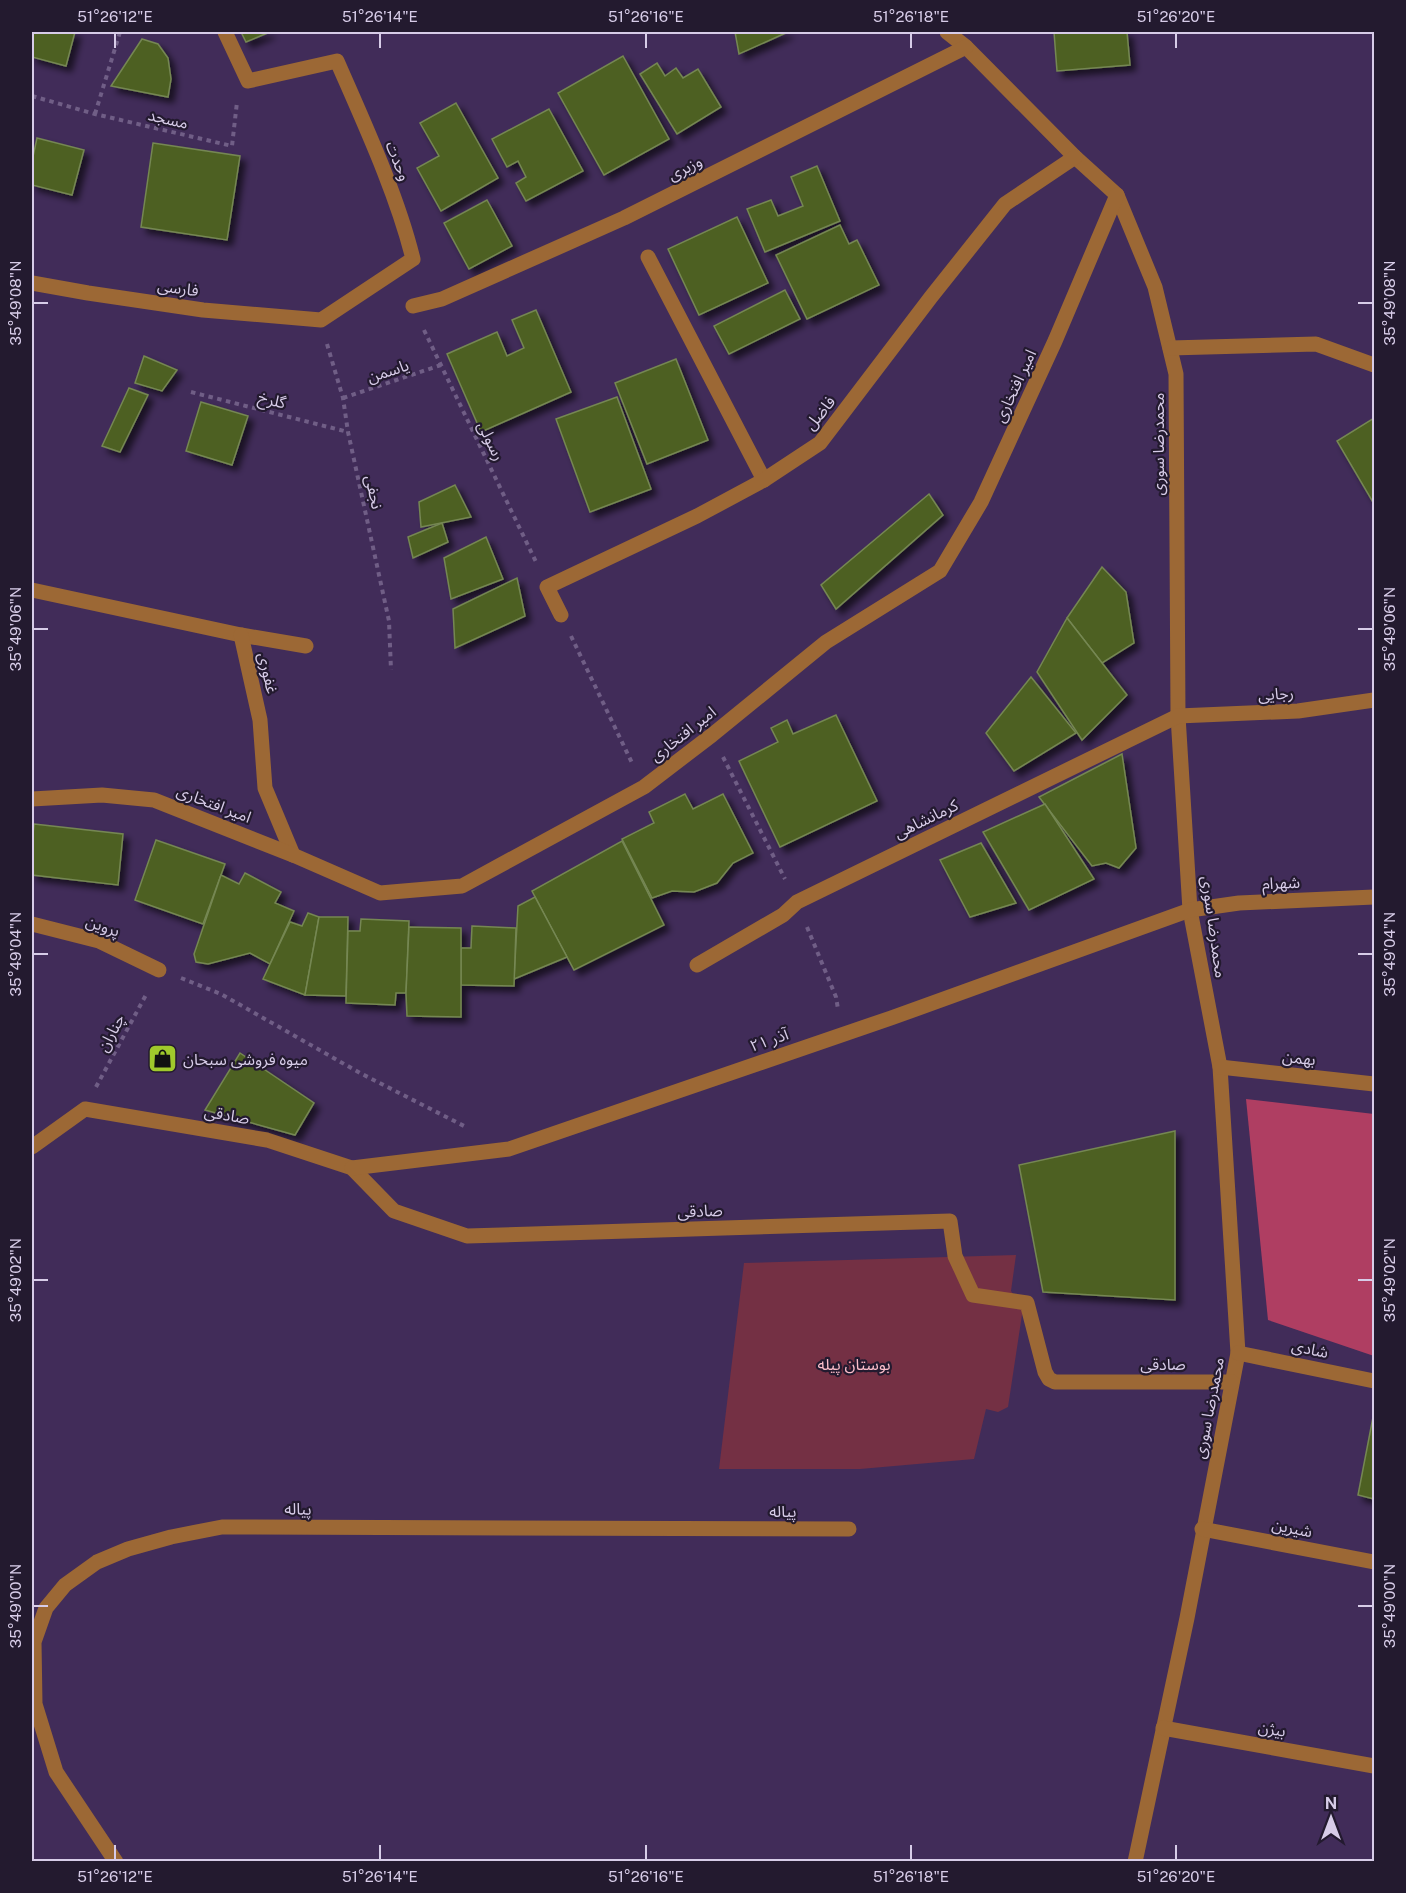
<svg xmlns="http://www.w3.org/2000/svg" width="1406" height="1893" font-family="'Public Sans','Noto Sans Arabic',sans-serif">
<defs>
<filter id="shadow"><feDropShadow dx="5.5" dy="5.5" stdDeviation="3" flood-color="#0009"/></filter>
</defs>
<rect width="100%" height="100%" fill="#412c59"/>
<path fill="#743044" d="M1016 1255 1011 1291 1023 1308 1008 1407 998 1412 986 1409 974 1459 860 1469H719L744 1263Z"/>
<path fill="#af3e62" d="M1246 1099 1374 1114V1356L1268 1320Z"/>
<g fill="#4d6022" stroke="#758752" stroke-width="1.5" filter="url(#shadow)">
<path d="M32 32H75L66 66 32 57Z"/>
<path d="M241 32H270L246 42Z"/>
<path d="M735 32H788L739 54Z"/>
<path d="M1054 32H1127L1130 65 1057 71Z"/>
<path d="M142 39 158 44 168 58 171 79 168 97 111 86Z"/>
<path d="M623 56 669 139 604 175 558 93Z"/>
<path d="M657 63 665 76 676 68 683 78 698 69 721 107 677 134 640 74Z"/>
<path d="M456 103 498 178 441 211 417 168 439 156 420 123Z"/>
<path d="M549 109 583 171 526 201 516 183 526 177 518 161 507 167 492 139Z"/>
<path d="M37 138 84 150 72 195 32 185V161Z"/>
<path d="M153 143 240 156 227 240 141 227Z"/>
<path d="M817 166 840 221 765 252 747 209 771 200 778 216 803 206 791 177Z"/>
<path d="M487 200 512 246 469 269 444 223Z"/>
<path d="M737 217 768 283 699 315 668 249Z"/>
<path d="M840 225 849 244 857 240 879 285 807 319 776 255Z"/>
<path d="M785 290 800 319 729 354 714 326Z"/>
<path d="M536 310 571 392 481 432 447 354 497 332 507 356 524 348 512 320Z"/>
<path d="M144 356 177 370 162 391 135 383Z"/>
<path d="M676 359 708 440 647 464 615 383Z"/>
<path d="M129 388 148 395 120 452 102 446Z"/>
<path d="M617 397 651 489 590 512 556 419Z"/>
<path d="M201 402 248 416 232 465 186 451Z"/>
<path d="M1374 418V504L1337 441Z"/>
<path d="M455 485 471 517 421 527 419 502Z"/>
<path d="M929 494 943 515 836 609 821 585Z"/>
<path d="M442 523 448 542 413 558 408 537Z"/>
<path d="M486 537 503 579 451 599 444 558Z"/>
<path d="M1102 567 1126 592 1134 643 1102 663 1067 618Z"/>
<path d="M517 578 525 616 455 648 453 609Z"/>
<path d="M1067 618 1127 695 1082 740 1037 672Z"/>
<path d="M1031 677 1076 733 1014 771 986 733Z"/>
<path d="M836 715 877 801 780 847 739 761 778 742 771 728 787 720 793 734Z"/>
<path d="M1122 754 1136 848 1119 868 1106 863 1092 866 1039 797Z"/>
<path d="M685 794 693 809 723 794 753 853 733 863 717 883 694 892 672 891 652 898 622 839 654 823 649 812Z"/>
<path d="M1045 804 1094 879 1029 910 983 832Z"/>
<path d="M34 824 123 834 118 885 32 875V844Z"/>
<path d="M156 840 225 864 203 924 135 900Z"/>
<path d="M622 841 664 925 574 970 532 891Z"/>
<path d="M981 843 1016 903 970 917 940 860Z"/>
<path d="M245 873 281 892 275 903 294 911 270 964 250 953 208 964 196 962 194 954 221 875 239 884Z"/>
<path d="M535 897 567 957 514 979 518 906Z"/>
<path d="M308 913 319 917 305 995 263 979 290 922 302 926Z"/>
<path d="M319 917H348L346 996 305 995Z"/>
<path d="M361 919 409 921 406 993H396L395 1005 346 1003 348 931H360Z"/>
<path d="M472 926 516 928 514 986 461 985V948H471Z"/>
<path d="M409 927 461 928V1017L407 1016 406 993Z"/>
<path d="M240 1053 314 1103 295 1135 205 1110Z"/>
<path d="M1175 1131V1300L1043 1292 1019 1165Z"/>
<path d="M1374 1412V1499L1358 1495Z"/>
</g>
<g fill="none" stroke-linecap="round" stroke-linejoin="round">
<g stroke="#705e86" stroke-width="4" stroke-dasharray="4.5 4.5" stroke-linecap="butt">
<path d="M32 96 95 114 232 146 237 102"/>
<path d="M95 114 120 32"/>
<path d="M424 330 537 564"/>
<path d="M327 344 343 398 348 432 389 621 391 670"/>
<path d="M191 392 348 432"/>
<path d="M343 398 441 365"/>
<path d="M571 636 633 765"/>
<path d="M723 757 785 879"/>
<path d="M807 927 836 997 838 1009"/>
<path d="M181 978 221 994 360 1073 466 1127"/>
<path d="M96 1087 147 993"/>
</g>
<g stroke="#9c6835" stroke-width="15">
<path d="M947 32 966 47 1075 157 1117 195 1155 287 1176 374 1178 716 1190 910 1220 1067 1238 1353 1187 1618 1135 1862"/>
<path d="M648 257 764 480"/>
<path d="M32 283 88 293 203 310 321 320 413 259C397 194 364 123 337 61L248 81 225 32"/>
<path d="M413 306 442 299 624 218 966 47"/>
<path d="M1170 348 1316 344 1374 365"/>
<path d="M32 590 241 635 306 646"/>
<path d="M561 615 547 587 697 516 764 480 820 443 931 297 1005 204 1075 157"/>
<path d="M241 635 260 720 265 788 293 855"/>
<path d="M32 799 102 795 154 800 293 855 380 893 462 886 644 787 712 735 826 642 940 571 981 502 1055 341 1117 195"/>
<path d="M32 924 99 941 159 970"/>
<path d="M697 965 783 915 797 902 1178 716 1298 711 1374 700"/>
<path d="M1220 1067 1374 1084"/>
<path d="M32 1147 85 1109 267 1140 352 1168 394 1211 467 1236 950 1221 955 1256 973 1295 1027 1303 1045 1372 1049 1379 1055 1382H1232"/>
<path d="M352 1168 509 1149 891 1018 1190 910 1239 903 1374 897"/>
<path d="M1238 1353 1374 1381"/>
<path d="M1202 1529 1374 1562"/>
<path d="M1163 1728 1374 1766"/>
<path d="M116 1862 56 1772 35 1704 34 1642 46 1608 65 1585 97 1562 128 1549 171 1537 222 1527 849 1529"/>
</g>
</g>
<path fill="none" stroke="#d7cce8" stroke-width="2" d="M115 33V48M380 33V48M646 33V48M911 33V48M1176 33V48M33 303H48M1358 303H1373M33 629H48M1358 629H1373M33 954H48M1358 954H1373M33 1280H48M1358 1280H1373M33 1606H48M1358 1606H1373M115 1845V1860M380 1845V1860M646 1845V1860M911 1845V1860M1176 1845V1860"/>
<defs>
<symbol id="shop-square" viewBox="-11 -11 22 22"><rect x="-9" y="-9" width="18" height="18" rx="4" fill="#a0c92c" stroke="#231a2f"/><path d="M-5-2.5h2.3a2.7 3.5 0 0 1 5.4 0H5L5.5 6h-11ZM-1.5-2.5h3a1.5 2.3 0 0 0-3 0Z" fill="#111"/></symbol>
</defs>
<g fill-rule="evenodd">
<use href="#shop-square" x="146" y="1042" width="33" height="33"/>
</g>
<g text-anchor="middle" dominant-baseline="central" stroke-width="4.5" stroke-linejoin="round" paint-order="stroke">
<g font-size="16" fill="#d7cce8" stroke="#231a2f">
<text transform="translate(168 119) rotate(13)">مسجد</text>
<text transform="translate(398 161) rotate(68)">وحدت</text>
<text transform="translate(685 168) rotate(-27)">وزیری</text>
<text transform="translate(178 288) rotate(8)">فارسی</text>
<text transform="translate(388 371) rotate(-18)">یاسمن</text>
<text transform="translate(1015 386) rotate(-65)">امیر افتخاری</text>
<text transform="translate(272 400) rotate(14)">گلرخ</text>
<text transform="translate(820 413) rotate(-51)">فاضل</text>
<text transform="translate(491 441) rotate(64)">رسولی</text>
<text transform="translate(1158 444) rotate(-90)">محمدرضا سوری</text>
<text transform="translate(374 492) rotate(78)">نجفی</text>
<text transform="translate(268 673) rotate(77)">غفوری</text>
<text transform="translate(1276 694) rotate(-3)">رجایی</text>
<text transform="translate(683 734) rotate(-38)">امیر افتخاری</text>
<text transform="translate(214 804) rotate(21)">امیر افتخاری</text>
<text transform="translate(926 819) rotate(-26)">کرمانشاهی</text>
<text transform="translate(1281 883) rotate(-2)">شهرام</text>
<text transform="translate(103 926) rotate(19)">پروین</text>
<text transform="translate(1214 927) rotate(82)">محمدرضا سوری</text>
<text transform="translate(111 1033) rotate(-62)">چناران</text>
<text transform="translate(769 1040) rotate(-19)">۲۱ آذر</text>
<text transform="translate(1299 1058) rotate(6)">بهمن</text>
<text transform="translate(227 1115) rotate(10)">صادقی</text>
<text transform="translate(700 1211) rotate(-2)">صادقی</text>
<text transform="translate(1310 1349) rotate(12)">شادی</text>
<text x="1163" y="1364">صادقی</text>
<text transform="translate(1209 1408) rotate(-79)">محمدرضا سوری</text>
<text transform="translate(298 1509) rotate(1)">پیاله</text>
<text x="783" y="1511">پیاله</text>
<text transform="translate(1292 1528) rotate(11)">شیرین</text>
<text transform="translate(1272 1729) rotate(10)">بیژن</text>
</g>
<g font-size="16" fill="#d7cce8" stroke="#231a2f" text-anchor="start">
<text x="183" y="1059">میوه فروشی سبحان</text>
</g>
<g font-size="16" fill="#fbbecb" stroke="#231a2f">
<text x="854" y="1364">بوستان پیله</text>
</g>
</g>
<rect width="1406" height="1893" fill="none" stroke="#231a2f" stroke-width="66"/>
<g transform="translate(1331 1818)" stroke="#231a2f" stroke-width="4.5" paint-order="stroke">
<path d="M0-4.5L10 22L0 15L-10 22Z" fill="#d7cce8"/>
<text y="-9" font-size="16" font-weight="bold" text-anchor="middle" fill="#d7cce8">N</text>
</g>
<rect x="33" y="33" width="1340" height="1827" fill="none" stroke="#d7cce8" stroke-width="2"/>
<g font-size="15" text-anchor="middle" fill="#d7cce8">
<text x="115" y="22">51°26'12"E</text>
<text x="380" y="22">51°26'14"E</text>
<text x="646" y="22">51°26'16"E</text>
<text x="911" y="22">51°26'18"E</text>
<text x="1176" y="22">51°26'20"E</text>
<text transform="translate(16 303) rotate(-90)" y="5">35°49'08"N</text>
<text transform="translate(1390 303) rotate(-90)" y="5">35°49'08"N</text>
<text transform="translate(16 629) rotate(-90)" y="5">35°49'06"N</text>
<text transform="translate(1390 629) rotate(-90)" y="5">35°49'06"N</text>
<text transform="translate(16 954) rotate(-90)" y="5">35°49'04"N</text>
<text transform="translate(1390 954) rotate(-90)" y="5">35°49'04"N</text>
<text transform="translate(16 1280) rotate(-90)" y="5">35°49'02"N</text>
<text transform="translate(1390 1280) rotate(-90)" y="5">35°49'02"N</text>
<text transform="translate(16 1606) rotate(-90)" y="5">35°49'00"N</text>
<text transform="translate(1390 1606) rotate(-90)" y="5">35°49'00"N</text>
<text x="115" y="1882">51°26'12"E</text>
<text x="380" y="1882">51°26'14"E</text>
<text x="646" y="1882">51°26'16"E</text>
<text x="911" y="1882">51°26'18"E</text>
<text x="1176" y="1882">51°26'20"E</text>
</g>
</svg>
